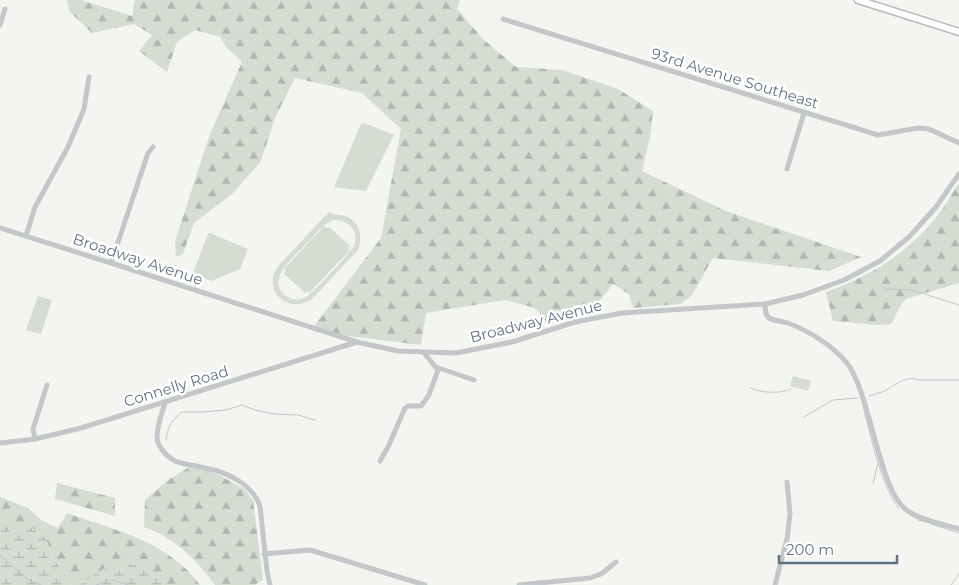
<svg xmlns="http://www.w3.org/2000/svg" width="959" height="585" font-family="Montserrat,sans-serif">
<defs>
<pattern id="forest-firs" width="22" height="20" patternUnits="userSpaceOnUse" patternTransform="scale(1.25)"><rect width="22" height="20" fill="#d5dcd1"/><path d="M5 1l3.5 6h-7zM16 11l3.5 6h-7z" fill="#b0b7af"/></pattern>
<pattern id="wetland-marsh" width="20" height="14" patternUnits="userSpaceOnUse" patternTransform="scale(1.25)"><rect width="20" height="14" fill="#d5dcd1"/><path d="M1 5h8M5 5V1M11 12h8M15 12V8" fill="none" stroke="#b0b7af"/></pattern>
</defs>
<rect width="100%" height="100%" fill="#f4f5f0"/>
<g fill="url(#forest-firs)">
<path d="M67 0H81L132 16 135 0H460L457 9 483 39 516 67 562 70 618 89 653 111 650 137 642 171 726 211 861 257 829 271 713 258 692 295 681 304 633 308 629 294 613 284 589 314 548 324 535 308 505 300 426 313 421 345 332 334 315 325 381 238 401 129 362 93 295 78 275 118 261 161 232 194 194 223 183 254 176 257 175 241 210 134 242 62 226 47 220 37 195 30 177 42 167 72 139 51 152 35 134 24 92 33 69 11Z"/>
<path d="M959 183V283L906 299C897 307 898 314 891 324L878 325 833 321 826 292C871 276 908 253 938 215 946 205 952 193 959 183Z"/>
<path d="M189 467 205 470 221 476 244 489 253 500 263 580 255 585H215C196 559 175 538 144 527L145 500 168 480Z"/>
<path d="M57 483 115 498V516L55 499Z"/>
<path d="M0 497 28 508 41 520 58 528 67 513C115 530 169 542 200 585H163L158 578 136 564 111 573H106L105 569 79 585H72L51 555 47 541 29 527 11 532 0 527Z"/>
</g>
<g fill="url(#wetland-marsh)">
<path d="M0 527 11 532 29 527 40 531 47 541 51 555 72 585H0Z"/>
<path d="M136 564 158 578 163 585H79L105 568 106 573H111Z"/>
</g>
<g fill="#d5dcd1" fill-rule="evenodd">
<path d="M364 123 394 135 366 191 334 187 361 124Z"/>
<path d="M329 212C334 216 339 214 345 216 360 221 363 236 358 250L312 299C287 316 260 288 279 265ZM333 220C350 219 361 233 353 248 345 258 313 294 304 298 298 301 291 300 286 296 264 279 296 255 307 243 315 235 322 224 333 220Z"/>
<path d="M324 226 327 228 329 227 350 246 348 248 350 250 309 293 307 291 305 293 284 274 286 271 284 269Z"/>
<path d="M210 233 248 249 240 269 211 281 193 273 208 234Z"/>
<path d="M38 296 52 300 41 334 26 330Z"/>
<path d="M793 376 811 381 808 391 790 386Z"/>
</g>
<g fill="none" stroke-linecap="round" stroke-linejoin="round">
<g stroke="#bcc7cc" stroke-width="1">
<path d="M886 289 912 290 959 305"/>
<path d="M750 388C759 393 783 394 791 389"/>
<path d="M869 396C874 394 880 393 885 391 895 385 906 375 919 380H959"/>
<path d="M863 406C871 436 880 484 899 509"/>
<path d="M804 417 833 400 858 398"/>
<path d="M166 440C168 426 172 420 182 412H203L226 410 242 405 255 410 275 414 298 415 315 420"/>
<path d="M873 484 878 463"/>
<path d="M918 520 925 522"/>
<path d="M931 524 959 533"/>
<path d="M0 555 28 580 41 585"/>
<path d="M96 585 113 580 128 585"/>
<path d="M951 585 959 574"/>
</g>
<defs>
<path id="major" d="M858 0 959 32"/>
</defs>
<use href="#major" stroke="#b6babe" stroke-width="9"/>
<g stroke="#c4c7ca" stroke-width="5">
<path d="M503 19 878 135 918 128 929 129 959 143"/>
<path d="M0 25 5 9"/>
<path d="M787 169 804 113"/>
<path d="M0 228 111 263 357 342 398 351 456 353 512 342 575 322 622 313 765 304 803 295 844 280 880 261 909 237 936 207 959 174"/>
<path d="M26 236 35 207 68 147 84 109 89 77"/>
<path d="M111 263 148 153 153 147"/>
<path d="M765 304C765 309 765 315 769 318 774 321 782 321 788 323 809 331 832 345 847 363 872 396 878 493 909 512 923 521 943 524 959 529"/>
<path d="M436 367 474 380"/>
<path d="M165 403C162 413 157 426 157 437 157 446 167 457 175 461 184 465 195 465 205 468 227 472 252 484 260 506L267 571 270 585"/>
<path d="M35 439 33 429 47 385"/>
<path d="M0 443 35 439 81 428 357 342"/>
<path d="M380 461 389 445 405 408 408 406H421L429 395 438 370 424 353"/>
<path d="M264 554 310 550 425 585"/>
<path d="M519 585 590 578 601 574 616 562"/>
<path d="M775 585 787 539 790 514 787 482"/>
</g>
<use href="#major" stroke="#fff" stroke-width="6"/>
</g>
<g text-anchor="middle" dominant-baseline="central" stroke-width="5" stroke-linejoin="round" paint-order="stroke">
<g font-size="15" fill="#627283" stroke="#fff">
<text transform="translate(735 78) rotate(17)">93rd Avenue Southeast</text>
<text transform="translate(138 259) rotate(18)">Broadway Avenue</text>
<text transform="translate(536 321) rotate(-14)">Broadway Avenue</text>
<text transform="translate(176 386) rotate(-17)">Connelly Road</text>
</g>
</g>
<path d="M779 555v8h118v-8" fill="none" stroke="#627283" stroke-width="2.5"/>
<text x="786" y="555" font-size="15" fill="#627283" stroke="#ffffff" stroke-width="4" paint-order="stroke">200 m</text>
</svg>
